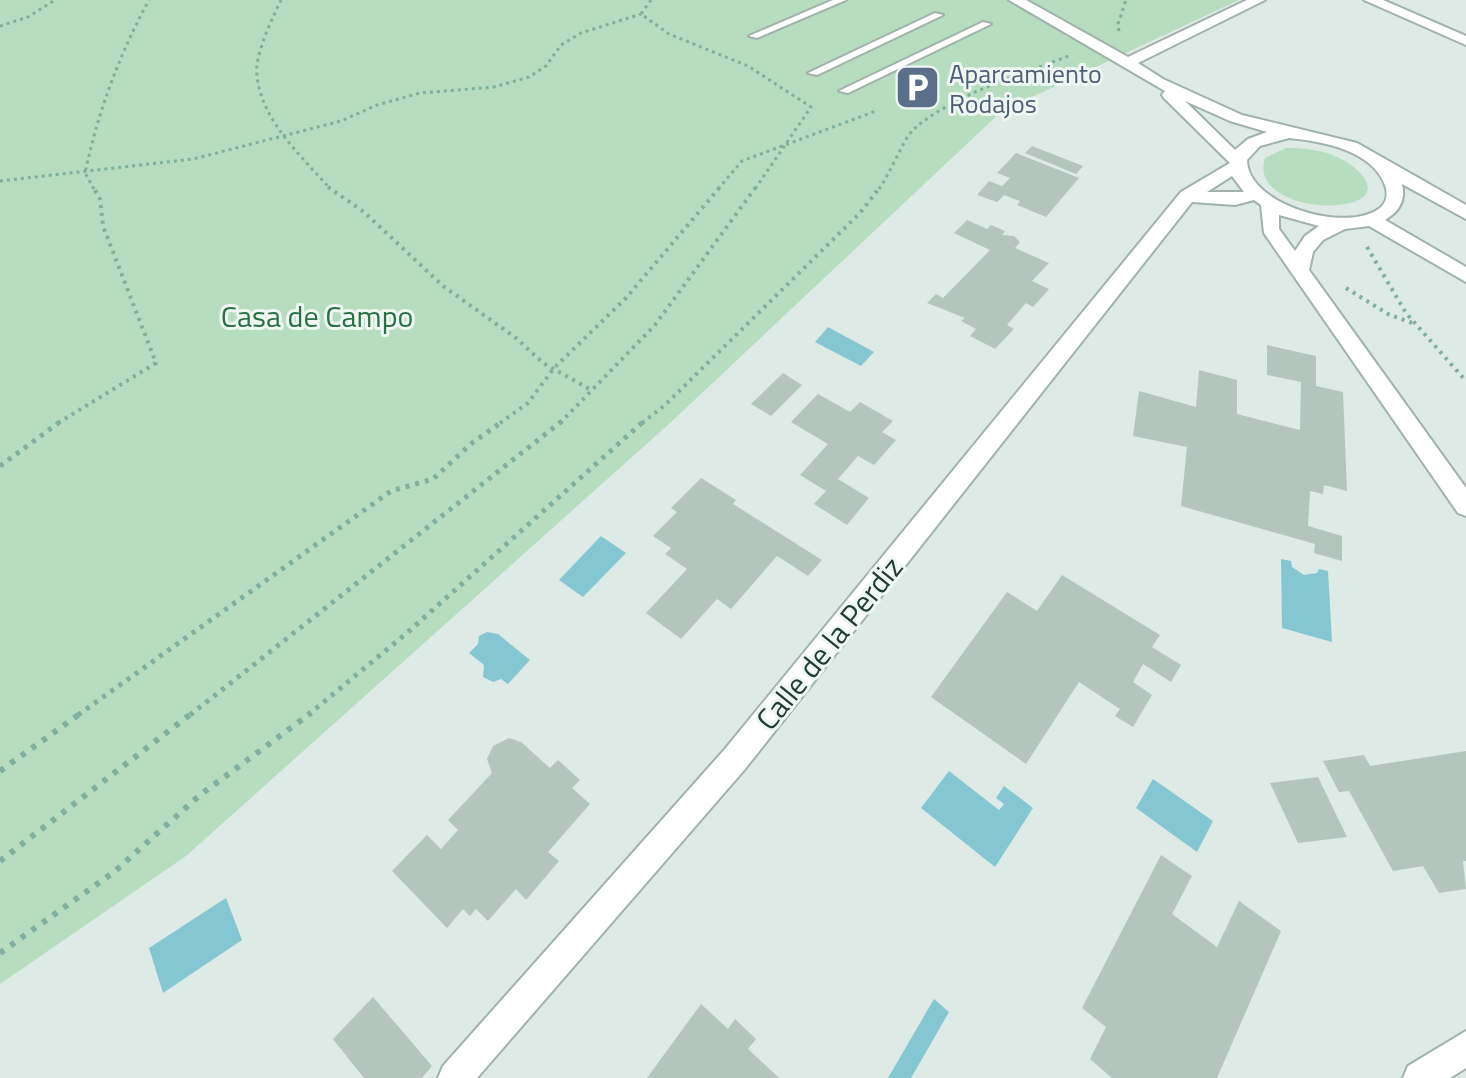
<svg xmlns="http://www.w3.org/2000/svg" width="1466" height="1078" font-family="'Titillium Web',sans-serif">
<rect width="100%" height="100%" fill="#deeae5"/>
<g fill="#b6ddc0">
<path d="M0 0H1239L1002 111 670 423 186 856 0 984Z"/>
<path d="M1286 148C1309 148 1332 151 1351 165 1422 219 1245 221 1265 158Z"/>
</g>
<g fill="#84c7d2">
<path d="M828 327 874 352 861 366 815 342Z"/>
<path d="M601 536 626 553 583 597 559 580Z"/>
<path d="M1281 559 1291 561 1292 567 1304 575 1317 573 1319 569 1328 571 1332 642 1282 628Z"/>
<path d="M487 632 498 634 530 660 508 684 501 679 493 682 483 677 484 665 469 653 478 644 479 636Z"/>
<path d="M949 771 999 810 1004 804 996 798 1004 786 1033 808 995 867 921 808Z"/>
<path d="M1153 779 1213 821 1197 852 1136 808Z"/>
<path d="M226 898 242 940 163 993 149 948Z"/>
<path d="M934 999 949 1012 911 1078H888Z"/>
</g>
<g fill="#b4c5be">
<path d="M1032 146 1083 166 1076 174 1025 153Z"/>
<path d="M1016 153 1079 178 1046 217 1017 205 1020 201 1004 195 997 202 977 195 989 181 1002 186 1010 178 997 173Z"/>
<path d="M967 220 987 229 991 225 1005 231 1002 235 1014 236 1020 242 1015 248 1049 263 1032 281 1049 289 1033 307 1026 303 1007 325 1014 329 995 349 970 336 976 329 961 321 965 318 927 303 936 294 943 298 990 250 954 233Z"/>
<path d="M1267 345 1316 356V386L1343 392 1347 491 1324 485 1323 494 1310 491 1308 526 1342 536V561L1314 553 1315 544 1181 506 1187 447 1133 436 1139 391 1196 407 1199 370 1237 380V414L1300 430 1301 382 1267 375Z"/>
<path d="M783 373 802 385 771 416 751 404Z"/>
<path d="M818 394 850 412 860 402 893 421 882 432 896 440 874 465 858 456 838 479 869 498 847 525 814 504 826 491 800 475 828 444 791 422Z"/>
<path d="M701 478 736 500 733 504 822 560 808 576 777 556 731 609 717 599 681 639 646 613 687 569 665 554 671 548 653 536 677 512 671 508Z"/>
<path d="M1062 575 1160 635 1152 647 1181 665 1171 682 1143 664 1133 682 1152 695 1133 727 1115 716 1120 709 1079 682 1026 764 931 697 1007 592 1037 611Z"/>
<path d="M509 738 521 742 550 768 558 760 580 780 572 788 590 804 548 852 559 861 526 900 516 889 488 921 476 909 470 916 463 909 447 928 392 871 427 835 441 849 458 830 448 820 492 773 487 759 493 746Z"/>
<path d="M1466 751V861H1463L1466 889 1439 893 1423 866 1393 871 1349 791 1339 792 1323 761 1364 755 1370 766Z"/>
<path d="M1318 777 1347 837 1298 843 1270 783Z"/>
<path d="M1161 855 1192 876 1172 914 1217 947 1239 901 1281 931 1217 1078H1112L1090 1059 1106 1027 1082 1008Z"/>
<path d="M373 997 432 1066 422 1078H364L333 1039Z"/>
<path d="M701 1004 728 1029 735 1019 756 1039 748 1049 779 1078H647Z"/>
</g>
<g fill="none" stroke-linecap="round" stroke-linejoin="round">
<defs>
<g id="lane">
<path d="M833 0H846L757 38 749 36Z"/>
<path d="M935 13 943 15 817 75 808 73Z"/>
<path d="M983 22 991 24 848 93 839 91Z"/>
</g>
<g id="street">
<path d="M1009 0H1026L1128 57 1247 0H1265L1138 63 1163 79 1242 115 1357 143 1466 205V219L1402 184C1406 200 1399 212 1385 220L1466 267V282L1369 226 1345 229 1323 240 1313 252 1309 270 1466 488V516L1458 513 1264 233 1261 205 1254 200 1235 205 1192 202 745 769 477 1078H438L443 1066 725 749 1181 192 1230 163 1164 98 1162 95 1165 91ZM1185 101 1230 121 1267 132 1248 139 1235 150ZM1289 138C1321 141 1372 150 1385 185 1388 193 1387 202 1380 208 1347 234 1247 205 1247 160L1260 146ZM1232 176 1244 192H1207ZM1279 215 1319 226 1305 236 1295 251 1279 229Z"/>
<path d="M1364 0H1383L1466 36V45Z"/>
<path d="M1466 1031V1068L1450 1078H1403L1408 1066Z"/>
</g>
</defs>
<use href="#lane" stroke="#a1b2ac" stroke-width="4"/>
<use href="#street" stroke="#a1b2ac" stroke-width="4"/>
<g stroke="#7eaf9f" stroke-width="3" stroke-dasharray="3 4" stroke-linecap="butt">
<path d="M281 0C272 19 254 56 257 76 262 122 302 156 330 189"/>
<path d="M651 0 641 14 669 34 748 66 811 107 755 189"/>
<path d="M0 26 28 17 55 0"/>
<path d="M1119 31 1118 24 1126 0"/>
<path d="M0 181 193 159 341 121 377 105 420 93 494 87 529 77 546 66 561 45 581 33 641 14"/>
<path d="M94 189 85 173C98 112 119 55 149 0"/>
<path d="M718 189 742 161 876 111"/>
<path d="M879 189C890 174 904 138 913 130 951 95 1023 74 1071 55"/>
</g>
<g stroke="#7eaf9f" stroke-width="4" stroke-dasharray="3 5" stroke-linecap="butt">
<path d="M328 187 364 212 443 286 516 338 543 363 593 391"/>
<path d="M1367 247 1406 313 1466 381"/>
<path d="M1346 288 1388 314 1415 324"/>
<path d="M58 423 156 363 103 226 100 199 93 187"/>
<path d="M500 423 528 403 554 368 626 298 720 187"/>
<path d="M560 423 655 325 756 187"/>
<path d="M642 423 665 405 860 213 880 187"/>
</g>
<g stroke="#7eaf9f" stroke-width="5" stroke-dasharray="4 6" stroke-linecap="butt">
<path d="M0 466 61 421"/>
<path d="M78 715 391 491 433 479 472 443 503 421"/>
<path d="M190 715 562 421"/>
<path d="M308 715 408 632 644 421"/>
</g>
<g stroke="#7eaf9f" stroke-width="6" stroke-dasharray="5 8" stroke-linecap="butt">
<path d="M0 771 81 713"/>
<path d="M0 861 192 713"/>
<path d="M0 953 114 872 200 795 311 713"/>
</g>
<use href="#lane" fill="#fff" fill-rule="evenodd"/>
<use href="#street" fill="#fff" fill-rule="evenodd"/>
</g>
<defs>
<symbol id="parking-square" viewBox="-11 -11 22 22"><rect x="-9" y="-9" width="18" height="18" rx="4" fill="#5c6f8a" stroke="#eff7f3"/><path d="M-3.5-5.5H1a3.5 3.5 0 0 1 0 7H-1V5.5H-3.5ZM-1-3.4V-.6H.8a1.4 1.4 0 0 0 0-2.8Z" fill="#fff"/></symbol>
</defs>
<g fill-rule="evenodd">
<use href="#parking-square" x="892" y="62" width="51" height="51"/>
</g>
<g text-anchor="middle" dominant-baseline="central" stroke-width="6" stroke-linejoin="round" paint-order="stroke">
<g font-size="26" fill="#4e5e75" stroke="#eff7f3" text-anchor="start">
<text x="949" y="73">Aparcamiento<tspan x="949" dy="30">Rodajos</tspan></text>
</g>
<g font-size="30" fill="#297244" stroke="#eff7f3">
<text x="317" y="316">Casa de Campo</text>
</g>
<g font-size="30" fill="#1f3b33" stroke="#eff7f3">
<text transform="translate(829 643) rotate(-51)">Calle de la Perdiz</text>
</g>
</g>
</svg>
